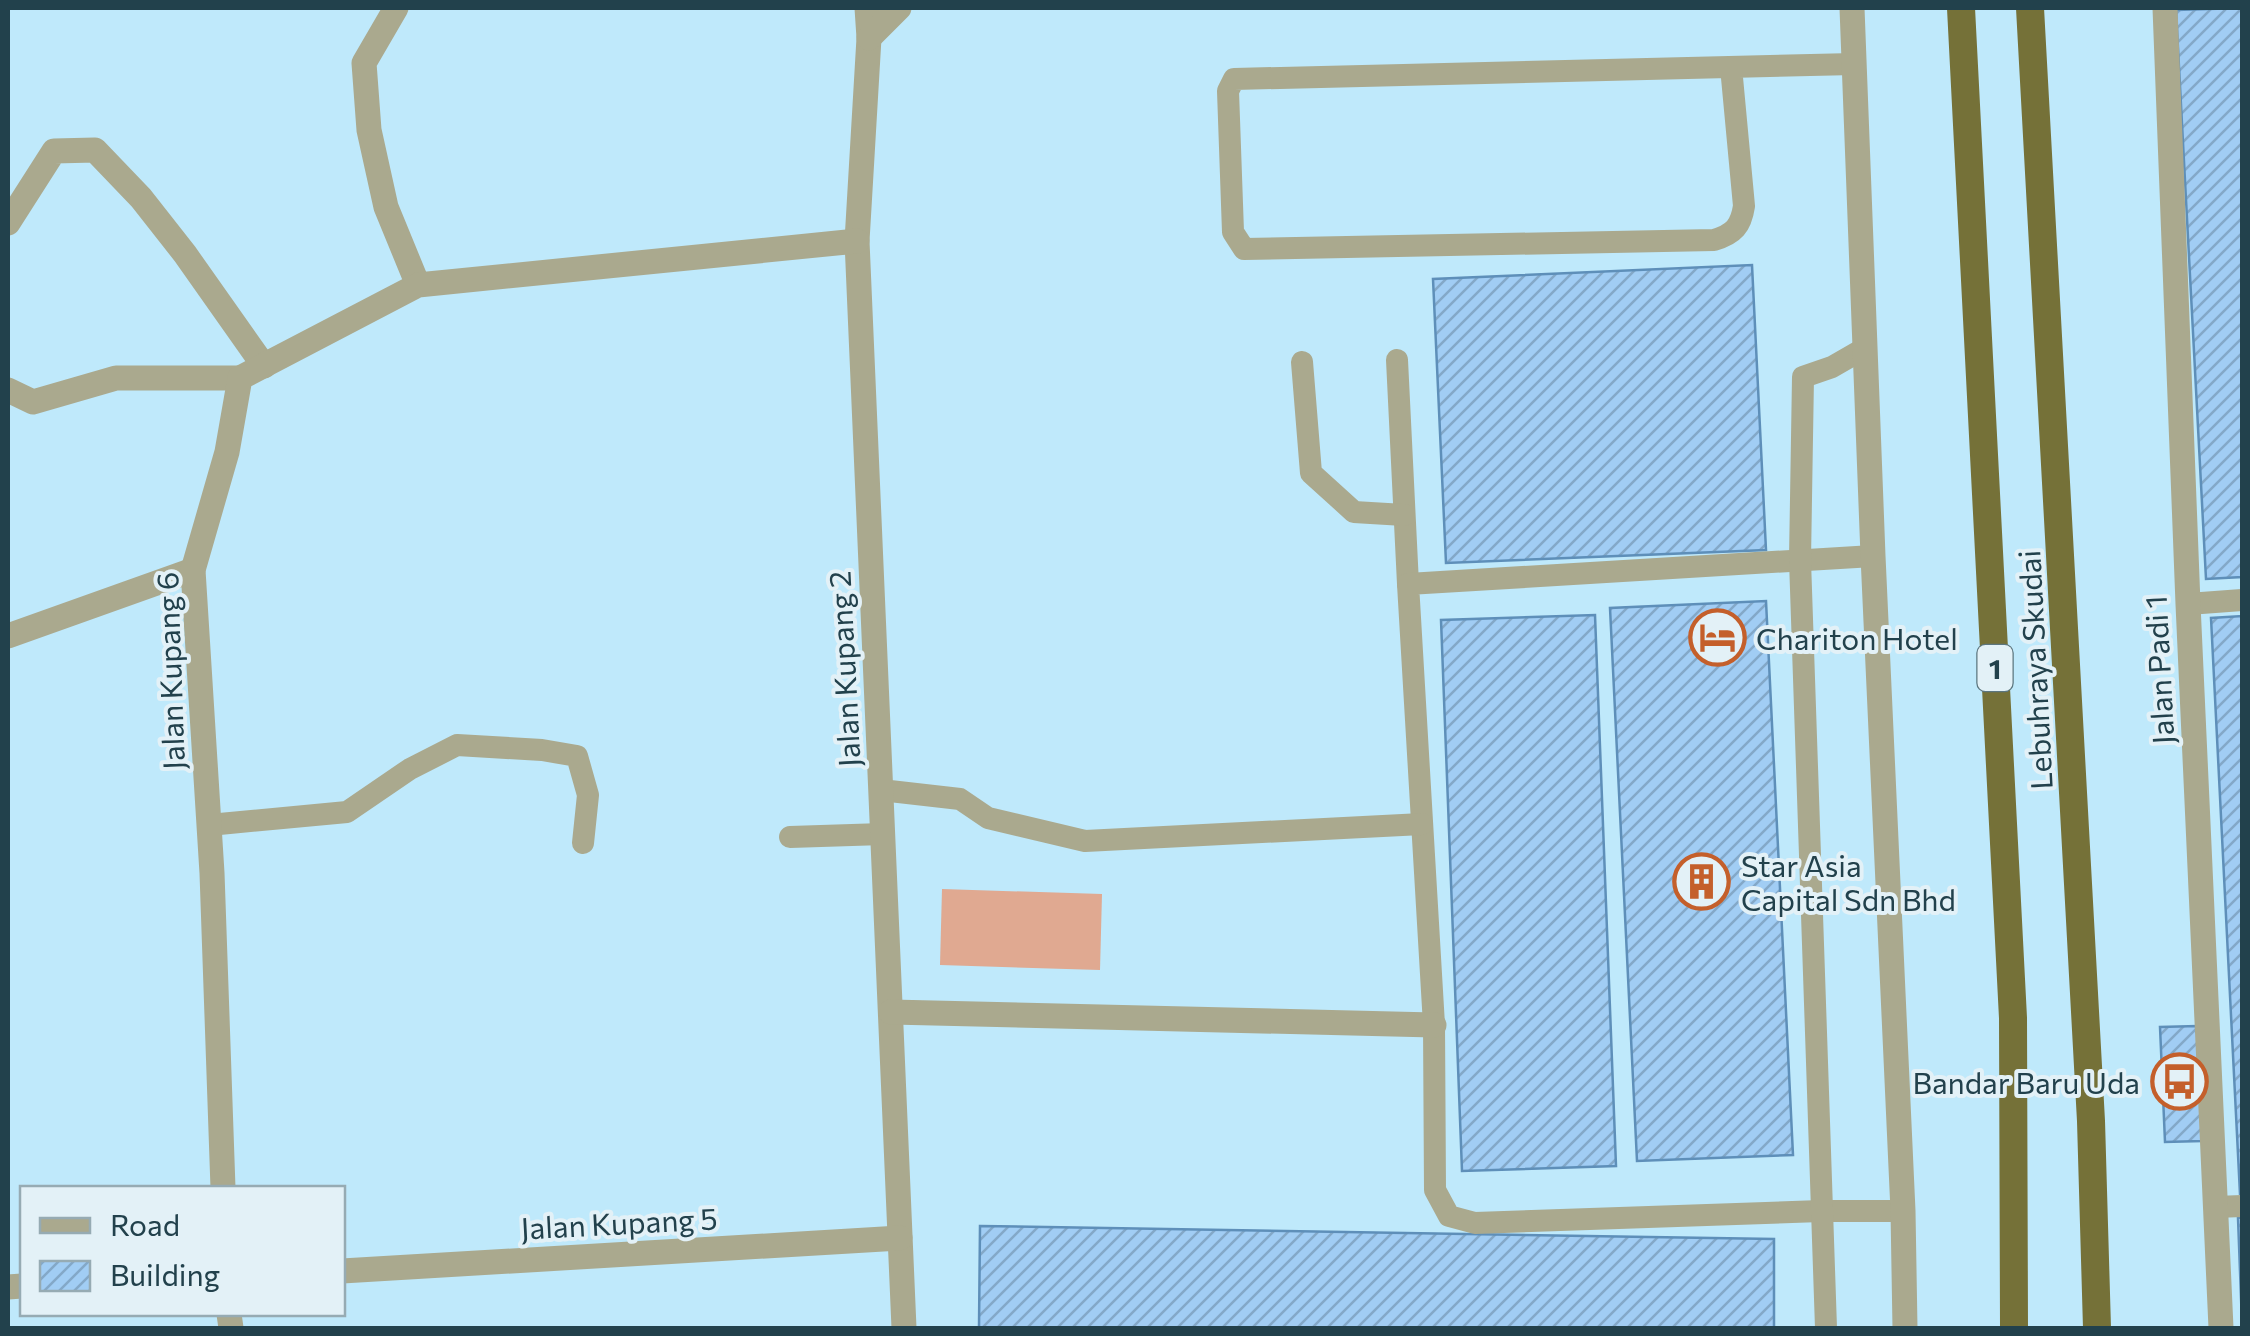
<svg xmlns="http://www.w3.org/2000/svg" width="2250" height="1336" font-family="Commissioner,sans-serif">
<defs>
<pattern id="building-hatch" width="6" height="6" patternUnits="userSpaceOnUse" patternTransform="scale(2.5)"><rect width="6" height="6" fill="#a1cdf4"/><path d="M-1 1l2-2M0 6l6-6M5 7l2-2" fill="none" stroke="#83a8c8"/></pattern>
</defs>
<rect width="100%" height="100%" fill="#bfe9fb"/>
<path fill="#e0a991" d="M942 889 1102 894 1100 970 940 965Z"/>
<g fill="url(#building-hatch)" stroke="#5e8fb9" stroke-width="2.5">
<path d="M2242 8V577L2206 579 2176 10Z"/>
<path d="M1752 265 1766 550 1446 563 1433 279Z"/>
<path d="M1766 601 1793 1155 1637 1161 1610 608Z"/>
<path d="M1595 615 1616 1166 1462 1171 1441 620Z"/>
<path d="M2242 616V1194H2240L2211 618Z"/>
<path d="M2197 1026 2202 1141 2165 1142 2160 1027Z"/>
<path d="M2242 1217V1324L2238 1218Z"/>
<path d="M980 1226 1774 1239V1328H979Z"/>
</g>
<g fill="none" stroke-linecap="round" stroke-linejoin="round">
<g stroke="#aaa98e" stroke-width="22">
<path d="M1731 67 1744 206C1741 226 1734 234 1714 240L1244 249 1233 232 1228 91 1234 79 1854 64"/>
<path d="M1397 360 1408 584"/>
<path d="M1302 362 1311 473 1354 512 1404 515"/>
<path d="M1873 556 1408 584 1434 1025 1435 1190 1449 1216 1475 1223 1821 1211H1903"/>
<path d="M2188 604 2242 600"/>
<path d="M881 790 960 799 988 818 1085 841 1422 824"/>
<path d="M209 825 347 812 410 769 457 745 542 750 577 756 588 795 583 843"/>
<path d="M790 837 883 834"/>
<path d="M2216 1207 2242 1206"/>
<path d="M1826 1328 1800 560 1803 377 1832 367 1865 348"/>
</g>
<g stroke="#aaa98e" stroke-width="25">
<path d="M396 8 364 63 369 130 386 207 418 285"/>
<path d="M867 8 869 38 857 241 904 1328"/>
<path d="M2165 8 2188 604 2221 1328"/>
<path d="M869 38 899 8"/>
<path d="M8 223 54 151 95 150 141 198 185 254 264 366"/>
<path d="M8 390 33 402 116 378H240"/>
<path d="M8 636 193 570"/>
<path d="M891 1012 1434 1025"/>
<path d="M223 1188 212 873 193 570 227 452 240 378 418 285 857 241"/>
<path d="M342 1271 900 1238"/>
<path d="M8 1287 22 1286"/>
<path d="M229 1314 231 1328"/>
</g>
<path stroke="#aaa98e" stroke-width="25" d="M1852 8 1873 556 1903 1211 1905 1328"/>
<g stroke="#757138" stroke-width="28">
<path d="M1961 8 2013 1018 2014 1328"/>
<path d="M2030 8 2091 1121 2097 1328"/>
</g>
</g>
<defs>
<symbol id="hotel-ring" viewBox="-11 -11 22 22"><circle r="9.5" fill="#e3f1f7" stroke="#c45f2b" stroke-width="1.5"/><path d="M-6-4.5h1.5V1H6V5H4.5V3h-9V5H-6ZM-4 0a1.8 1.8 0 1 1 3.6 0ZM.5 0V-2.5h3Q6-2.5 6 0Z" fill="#c45f2b"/></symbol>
<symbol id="building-ring" viewBox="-11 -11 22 22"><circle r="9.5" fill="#e3f1f7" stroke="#c45f2b" stroke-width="1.5"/><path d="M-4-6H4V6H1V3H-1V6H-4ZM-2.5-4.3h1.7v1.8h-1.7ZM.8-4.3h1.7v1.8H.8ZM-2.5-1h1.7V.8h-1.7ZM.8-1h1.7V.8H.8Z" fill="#c45f2b"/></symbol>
<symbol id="bus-ring" viewBox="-11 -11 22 22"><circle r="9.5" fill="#e3f1f7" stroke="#c45f2b" stroke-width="1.5"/><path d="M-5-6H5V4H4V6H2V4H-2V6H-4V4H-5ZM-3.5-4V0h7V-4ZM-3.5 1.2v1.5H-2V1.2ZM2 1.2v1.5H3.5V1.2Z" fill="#c45f2b"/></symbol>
</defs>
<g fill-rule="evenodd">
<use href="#hotel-ring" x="1686" y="606" width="63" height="63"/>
<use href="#building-ring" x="1670" y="850" width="63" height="63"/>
<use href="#bus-ring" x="2148" y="1050" width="63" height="63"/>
</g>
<g text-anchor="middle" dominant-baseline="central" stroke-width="8" stroke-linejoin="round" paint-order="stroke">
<rect fill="#e3f1f7" stroke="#5c767f" stroke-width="2.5" x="1977.5" y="645" width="35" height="46" rx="8"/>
<g font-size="28" font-weight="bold" fill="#22414c">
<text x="1995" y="668">1</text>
</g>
<g font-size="30" fill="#22414c" stroke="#e3f1f7" text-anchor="start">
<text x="1756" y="637">Chariton Hotel</text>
<text x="1741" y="864">Star Asia<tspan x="1741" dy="34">Capital Sdn Bhd</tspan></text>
<text x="2140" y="1081" text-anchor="end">Bandar Baru Uda</text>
</g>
<g font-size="30" fill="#22414c" stroke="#e3f1f7">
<text transform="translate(843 669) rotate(-93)">Jalan Kupang 2</text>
<text transform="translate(2034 670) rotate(-93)">Lebuhraya Skudai</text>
<text transform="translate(2158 670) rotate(-93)">Jalan Padi 1</text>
<text transform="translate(169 671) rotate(-92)">Jalan Kupang 6</text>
<text transform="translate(619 1222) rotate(-3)">Jalan Kupang 5</text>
</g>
</g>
<rect width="2250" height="1336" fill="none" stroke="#22414c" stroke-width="20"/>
<rect x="20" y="1186" width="325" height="130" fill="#e3f1f7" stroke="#96abb3" stroke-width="2.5"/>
<rect x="40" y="1218" width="50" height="15" fill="#aaa98e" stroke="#96abb3" stroke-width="2.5"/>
<text x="110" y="1236" font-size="30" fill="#22414c">Road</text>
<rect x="40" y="1261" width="50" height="30" fill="url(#building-hatch)" stroke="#96abb3" stroke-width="2.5"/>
<text x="110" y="1286" font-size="30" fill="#22414c">Building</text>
</svg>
